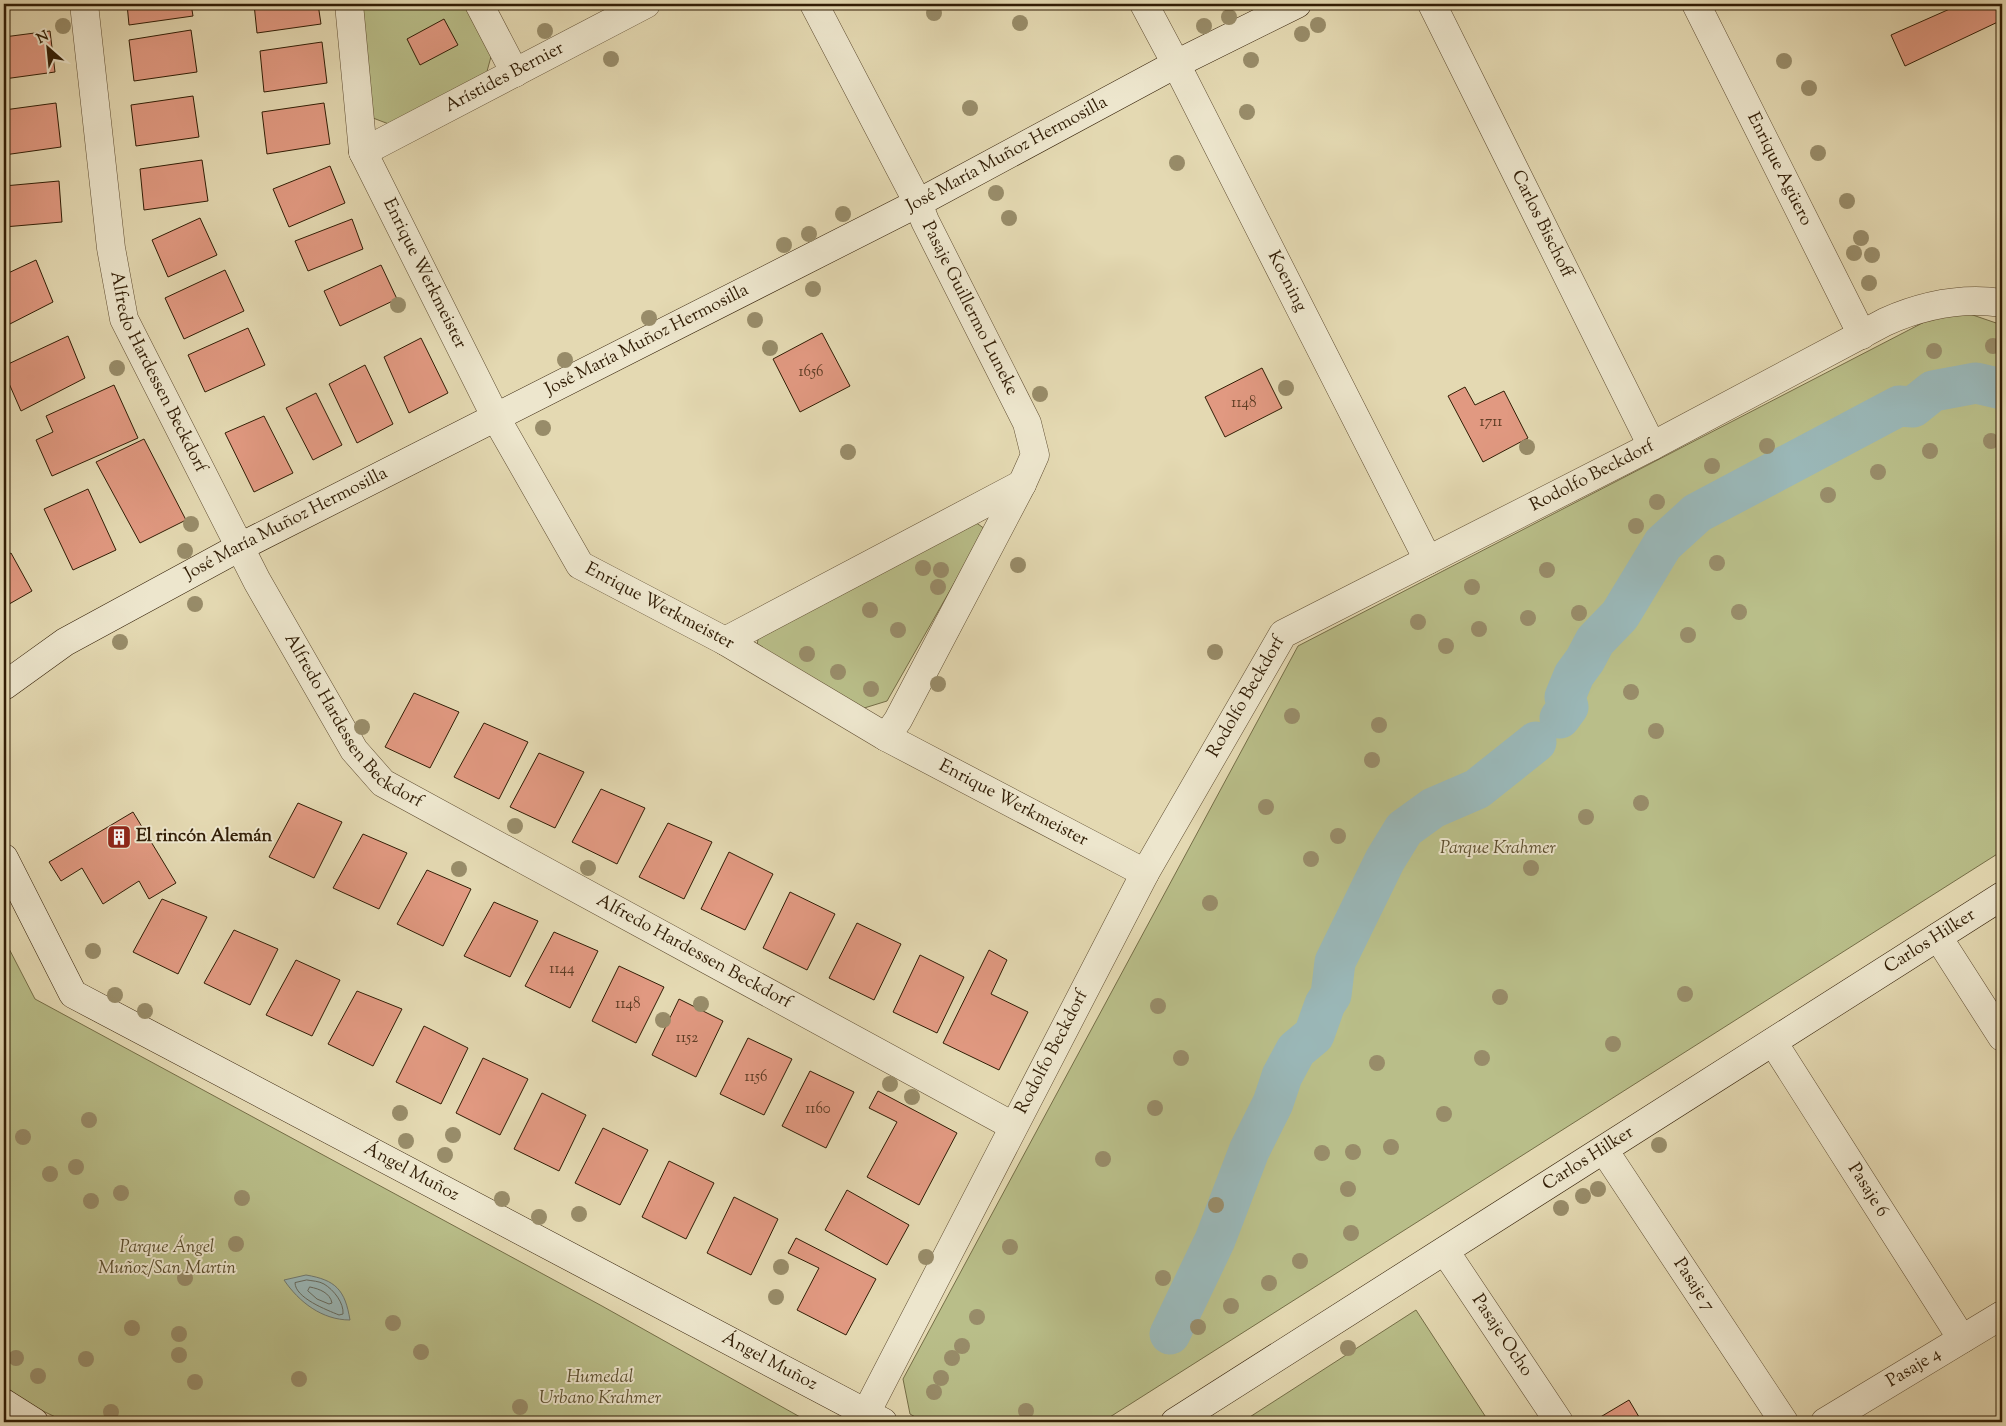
<svg xmlns="http://www.w3.org/2000/svg" width="2006" height="1426" font-family="'Sorts Mill Goudy',serif">
<rect width="100%" height="100%" fill="#e4d9b2"/>
<filter id="stains"><feTurbulence type="fractalNoise" baseFrequency=".004" numOctaves="4"/><feColorMatrix values="0 0 0 0 .2 0 0 0 0 .09 0 0 0 0 .02 0 0 0 .5 -.17"/></filter>
<radialGradient id="worn" r=".72"><stop offset=".6" stop-color="#630" stop-opacity="0"/><stop offset="1" stop-color="#630" stop-opacity=".3"/></radialGradient>
<g fill="#b9be89" stroke="#756e47">
<path d="M362 4H467L492 53 486 75 394 126 373 118Z"/>
<path d="M1958 310 2002 325V851L1102 1422H924L910 1414 903 1379 1298 646 1934 317Z"/>
<path d="M975 522 985 529 887 701 861 709 756 652 758 639Z"/>
<path d="M4 939 35 999 602 1306 809 1422H66L26 1403 4 1385Z"/>
<path d="M1416 1310 1489 1422H1242Z"/>
</g>
<path fill="#9ab7b7" stroke="#707970" d="M306 1275C336 1280 345 1290 350 1320 322 1320 299 1302 284 1280Z"/>
<g fill="none" stroke-linecap="round" stroke-linejoin="round">
<g stroke="#666a5e" stroke-width="1">
<path d="M307 1280C312 1281 319 1281 324 1284 334 1290 344 1303 343 1314L339 1315C327 1310 295 1298 295 1283Z"/>
<path d="M310 1287C320 1289 330 1293 332 1303L329 1304 317 1299 308 1291Z"/>
</g>
<g stroke="#9ab7b7" stroke-width="41">
<path d="M1560 718 1568 707 1565 697 1574 675 1585 660 1595 641 1620 615 1663 544 1697 513 1899 406 1913 407 1933 391 1976 383 2002 389"/>
<path d="M1170 1334 1215 1240 1249 1151 1273 1103 1282 1076 1296 1050 1314 1035 1325 1004 1331 995 1335 962 1385 860 1404 829 1433 808 1477 789 1536 742"/>
</g>
</g>
<g fill="#e19981" stroke="#311d05">
<path d="M127 4H191L193 16 129 25Z"/>
<path d="M254 4H318L321 24 257 33Z"/>
<path d="M1961 4H2002V20L1905 66 1891 35Z"/>
<path d="M444 19 458 45 420 65 407 39Z"/>
<path d="M191 30 197 72 134 81 129 40Z"/>
<path d="M50 31 55 72 4 79V37Z"/>
<path d="M322 42 327 83 264 92 260 51Z"/>
<path d="M193 96 199 137 136 146 131 105Z"/>
<path d="M56 103 61 147 4 155V110Z"/>
<path d="M324 103 330 144 267 154 262 112Z"/>
<path d="M202 160 208 201 144 210 140 169Z"/>
<path d="M330 166 345 203 289 227 273 189Z"/>
<path d="M59 181 62 222 4 227V186Z"/>
<path d="M200 218 217 255 168 277 152 240Z"/>
<path d="M352 219 363 249 308 271 295 241Z"/>
<path d="M36 260 53 302 4 327V275Z"/>
<path d="M381 265 397 299 340 326 324 291Z"/>
<path d="M225 270 244 311 184 339 165 298Z"/>
<path d="M248 328 265 365 205 392 188 355Z"/>
<path d="M822 333 850 386 800 412 773 359Z"/>
<path d="M68 336 85 378 21 411 4 372V366Z"/>
<path d="M421 338 448 393 409 413 384 357Z"/>
<path d="M365 365 393 424 357 443 329 384Z"/>
<path d="M1262 368 1282 408 1225 437 1205 397Z"/>
<path d="M114 385 138 438 52 476 36 440 53 432 46 416Z"/>
<path d="M1465 387 1475 405 1504 391 1528 438 1483 462 1448 396Z"/>
<path d="M316 393 342 445 313 460 286 408Z"/>
<path d="M264 416 293 473 254 492 225 433Z"/>
<path d="M144 439 186 520 140 543 96 462Z"/>
<path d="M88 489 116 550 73 570 44 509Z"/>
<path d="M11 553 32 591 4 607V557Z"/>
<path d="M414 693 459 712 430 768 385 747Z"/>
<path d="M484 723 528 742 499 799 454 777Z"/>
<path d="M539 753 584 772 555 828 510 807Z"/>
<path d="M601 789 645 808 617 864 572 842Z"/>
<path d="M298 803 342 822 314 878 269 857Z"/>
<path d="M133 812 176 883 149 899 139 881 103 904 82 868 61 881 49 862Z"/>
<path d="M668 823 712 842 684 899 639 877Z"/>
<path d="M363 834 407 853 379 909 333 888Z"/>
<path d="M729 852 773 874 745 930 701 909Z"/>
<path d="M427 870 471 889 443 946 397 924Z"/>
<path d="M790 892 835 914 807 970 763 948Z"/>
<path d="M162 899 207 917 178 974 133 952Z"/>
<path d="M494 902 538 921 510 977 464 956Z"/>
<path d="M857 923 901 944 874 1000 829 978Z"/>
<path d="M234 930 278 949 250 1005 204 983Z"/>
<path d="M554 932 598 951 570 1008 525 986Z"/>
<path d="M989 950 1007 960 991 994 1028 1012 999 1070 943 1043Z"/>
<path d="M920 955 964 977 937 1033 893 1012Z"/>
<path d="M296 960 340 980 312 1036 266 1015Z"/>
<path d="M619 966 664 987 636 1043 592 1021Z"/>
<path d="M357 991 402 1009 373 1066 328 1044Z"/>
<path d="M679 999 723 1021 696 1077 652 1055Z"/>
<path d="M424 1026 468 1048 441 1104 396 1082Z"/>
<path d="M748 1038 792 1059 764 1115 720 1094Z"/>
<path d="M483 1058 528 1079 500 1135 456 1113Z"/>
<path d="M810 1071 854 1092 826 1148 782 1126Z"/>
<path d="M878 1091 957 1133 919 1205 867 1177 897 1122 869 1108Z"/>
<path d="M542 1093 586 1115 559 1171 514 1149Z"/>
<path d="M603 1128 648 1150 620 1205 575 1183Z"/>
<path d="M669 1161 714 1183 686 1239 642 1217Z"/>
<path d="M847 1190 909 1225 887 1265 825 1230Z"/>
<path d="M734 1197 778 1219 751 1275 707 1253Z"/>
<path d="M796 1238 876 1279 846 1335 797 1310 819 1268 788 1253Z"/>
<path d="M1629 1400 1642 1422H1592Z"/>
</g>
<g fill="none" stroke-linecap="round" stroke-linejoin="round">
<defs>
<g id="street">
<path id="s1" d="M84 4 111 248 124 319 257 581 354 750 383 783 1013 1126"/>
<path id="s2" d="M349 4 363 152 496 418 580 565 725 641 886 737 1145 873"/>
<path d="M479 4 515 73"/>
<path id="s3" d="M814 4 918 203 925 221 1027 423 1035 455 1022 484 898 720 886 737"/>
<path id="s4" d="M1144 4 1176 64 1428 560"/>
<path id="s5" d="M1432 4 1652 446"/>
<path id="s6" d="M1696 4 1862 335"/>
<path id="s7" d="M363 152 646 4"/>
<path d="M725 641 1022 484"/>
<path d="M1938 937 2002 1037"/>
<path id="s8" d="M1773 1042 1962 1339"/>
<path id="s9" d="M1604 1150 1784 1422"/>
<path id="s10" d="M1445 1251 1559 1422"/>
<path id="s11" d="M866 1413 1145 873 1283 634 1652 446 1885 322C1923 305 1961 297 2002 303"/>
<path id="s12" d="M1825 1422 2002 1315"/>
</g>
<g id="secondary">
<path id="s13" d="M4 686 65 642 240 547 918 203 1176 64 1297 4"/>
<path id="s14" d="M4 858 73 994 883 1422"/>
<path d="M4 1403 34 1422"/>
<path id="s15" d="M1175 1422 2002 896"/>
</g>
</defs>
<use href="#street" stroke="#5e4c30" stroke-width="29"/>
<use href="#secondary" stroke="#311d05" stroke-width="29"/>
<use href="#street" stroke="#ede6cd" stroke-width="28"/>
<use href="#secondary" stroke="#ede6cd" stroke-width="28"/>
</g>
<g fill="#988c69">
<circle cx="934" cy="13" r="8"/>
<circle cx="1229" cy="17" r="8"/>
<circle cx="1020" cy="23" r="8"/>
<circle cx="1318" cy="25" r="8"/>
<circle cx="63" cy="26" r="8"/>
<circle cx="1204" cy="26" r="8"/>
<circle cx="545" cy="31" r="8"/>
<circle cx="1302" cy="34" r="8"/>
<circle cx="611" cy="59" r="8"/>
<circle cx="1251" cy="60" r="8"/>
<circle cx="1784" cy="61" r="8"/>
<circle cx="1809" cy="88" r="8"/>
<circle cx="970" cy="108" r="8"/>
<circle cx="1247" cy="112" r="8"/>
<circle cx="1818" cy="153" r="8"/>
<circle cx="1177" cy="163" r="8"/>
<circle cx="996" cy="193" r="8"/>
<circle cx="1847" cy="201" r="8"/>
<circle cx="843" cy="214" r="8"/>
<circle cx="1009" cy="218" r="8"/>
<circle cx="809" cy="234" r="8"/>
<circle cx="1861" cy="238" r="8"/>
<circle cx="784" cy="245" r="8"/>
<circle cx="1854" cy="253" r="8"/>
<circle cx="1872" cy="255" r="8"/>
<circle cx="1869" cy="283" r="8"/>
<circle cx="813" cy="289" r="8"/>
<circle cx="398" cy="305" r="8"/>
<circle cx="649" cy="318" r="8"/>
<circle cx="755" cy="320" r="8"/>
<circle cx="1993" cy="346" r="8"/>
<circle cx="770" cy="348" r="8"/>
<circle cx="1934" cy="351" r="8"/>
<circle cx="565" cy="360" r="8"/>
<circle cx="117" cy="368" r="8"/>
<circle cx="1286" cy="388" r="8"/>
<circle cx="1040" cy="394" r="8"/>
<circle cx="543" cy="428" r="8"/>
<circle cx="1991" cy="441" r="8"/>
<circle cx="1767" cy="446" r="8"/>
<circle cx="1527" cy="447" r="8"/>
<circle cx="1930" cy="451" r="8"/>
<circle cx="848" cy="452" r="8"/>
<circle cx="1712" cy="466" r="8"/>
<circle cx="1878" cy="472" r="8"/>
<circle cx="1828" cy="495" r="8"/>
<circle cx="1657" cy="502" r="8"/>
<circle cx="191" cy="524" r="8"/>
<circle cx="1636" cy="526" r="8"/>
<circle cx="185" cy="551" r="8"/>
<circle cx="1717" cy="563" r="8"/>
<circle cx="1018" cy="565" r="8"/>
<circle cx="923" cy="568" r="8"/>
<circle cx="941" cy="570" r="8"/>
<circle cx="1547" cy="570" r="8"/>
<circle cx="938" cy="587" r="8"/>
<circle cx="1472" cy="587" r="8"/>
<circle cx="195" cy="604" r="8"/>
<circle cx="870" cy="610" r="8"/>
<circle cx="1739" cy="612" r="8"/>
<circle cx="1579" cy="613" r="8"/>
<circle cx="1528" cy="618" r="8"/>
<circle cx="1418" cy="622" r="8"/>
<circle cx="1479" cy="629" r="8"/>
<circle cx="898" cy="630" r="8"/>
<circle cx="1688" cy="635" r="8"/>
<circle cx="120" cy="642" r="8"/>
<circle cx="1446" cy="646" r="8"/>
<circle cx="1215" cy="652" r="8"/>
<circle cx="807" cy="654" r="8"/>
<circle cx="838" cy="672" r="8"/>
<circle cx="938" cy="684" r="8"/>
<circle cx="871" cy="689" r="8"/>
<circle cx="1631" cy="692" r="8"/>
<circle cx="1292" cy="716" r="8"/>
<circle cx="1379" cy="725" r="8"/>
<circle cx="362" cy="727" r="8"/>
<circle cx="1656" cy="731" r="8"/>
<circle cx="1372" cy="760" r="8"/>
<circle cx="1641" cy="803" r="8"/>
<circle cx="1266" cy="807" r="8"/>
<circle cx="1586" cy="817" r="8"/>
<circle cx="515" cy="826" r="8"/>
<circle cx="1338" cy="836" r="8"/>
<circle cx="1311" cy="859" r="8"/>
<circle cx="588" cy="868" r="8"/>
<circle cx="1531" cy="868" r="8"/>
<circle cx="459" cy="869" r="8"/>
<circle cx="1210" cy="903" r="8"/>
<circle cx="93" cy="951" r="8"/>
<circle cx="1685" cy="994" r="8"/>
<circle cx="115" cy="995" r="8"/>
<circle cx="1500" cy="997" r="8"/>
<circle cx="701" cy="1004" r="8"/>
<circle cx="1158" cy="1006" r="8"/>
<circle cx="145" cy="1011" r="8"/>
<circle cx="663" cy="1020" r="8"/>
<circle cx="1613" cy="1044" r="8"/>
<circle cx="1181" cy="1058" r="8"/>
<circle cx="1482" cy="1058" r="8"/>
<circle cx="1377" cy="1063" r="8"/>
<circle cx="890" cy="1084" r="8"/>
<circle cx="912" cy="1097" r="8"/>
<circle cx="1155" cy="1108" r="8"/>
<circle cx="400" cy="1113" r="8"/>
<circle cx="1444" cy="1114" r="8"/>
<circle cx="89" cy="1120" r="8"/>
<circle cx="453" cy="1135" r="8"/>
<circle cx="23" cy="1137" r="8"/>
<circle cx="406" cy="1141" r="8"/>
<circle cx="1659" cy="1145" r="8"/>
<circle cx="1391" cy="1147" r="8"/>
<circle cx="1353" cy="1152" r="8"/>
<circle cx="1322" cy="1153" r="8"/>
<circle cx="445" cy="1155" r="8"/>
<circle cx="1103" cy="1159" r="8"/>
<circle cx="76" cy="1167" r="8"/>
<circle cx="50" cy="1174" r="8"/>
<circle cx="1348" cy="1189" r="8"/>
<circle cx="1598" cy="1189" r="8"/>
<circle cx="121" cy="1193" r="8"/>
<circle cx="1583" cy="1196" r="8"/>
<circle cx="242" cy="1198" r="8"/>
<circle cx="502" cy="1199" r="8"/>
<circle cx="91" cy="1201" r="8"/>
<circle cx="1216" cy="1205" r="8"/>
<circle cx="1561" cy="1208" r="8"/>
<circle cx="579" cy="1214" r="8"/>
<circle cx="539" cy="1217" r="8"/>
<circle cx="1351" cy="1233" r="8"/>
<circle cx="236" cy="1244" r="8"/>
<circle cx="1010" cy="1247" r="8"/>
<circle cx="926" cy="1257" r="8"/>
<circle cx="1300" cy="1261" r="8"/>
<circle cx="781" cy="1267" r="8"/>
<circle cx="185" cy="1278" r="8"/>
<circle cx="1163" cy="1278" r="8"/>
<circle cx="1269" cy="1283" r="8"/>
<circle cx="776" cy="1297" r="8"/>
<circle cx="1231" cy="1306" r="8"/>
<circle cx="977" cy="1317" r="8"/>
<circle cx="393" cy="1323" r="8"/>
<circle cx="1198" cy="1327" r="8"/>
<circle cx="132" cy="1328" r="8"/>
<circle cx="179" cy="1334" r="8"/>
<circle cx="962" cy="1346" r="8"/>
<circle cx="1348" cy="1348" r="8"/>
<circle cx="421" cy="1352" r="8"/>
<circle cx="179" cy="1355" r="8"/>
<circle cx="16" cy="1358" r="8"/>
<circle cx="952" cy="1358" r="8"/>
<circle cx="86" cy="1359" r="8"/>
<circle cx="38" cy="1376" r="8"/>
<circle cx="941" cy="1378" r="8"/>
<circle cx="299" cy="1379" r="8"/>
<circle cx="195" cy="1382" r="8"/>
<circle cx="934" cy="1392" r="8"/>
<circle cx="520" cy="1407" r="8"/>
<circle cx="1026" cy="1411" r="8"/>
<circle cx="111" cy="1412" r="8"/>
</g>
<defs>
<symbol id="building-square" viewBox="-11 -11 22 22"><rect x="-9" y="-9" width="18" height="18" rx="4" fill="#8f2418" stroke="#ede6cd"/><path d="M-4-6H4V6H1V3H-1V6H-4ZM-2.5-4.3h1.7v1.8h-1.7ZM.8-4.3h1.7v1.8H.8ZM-2.5-1h1.7V.8h-1.7ZM.8-1h1.7V.8H.8Z" fill="#fff"/></symbol>
</defs>
<g fill-rule="evenodd">
<use href="#building-square" x="105" y="823" width="28" height="28"/>
</g>
<g text-anchor="middle" dominant-baseline="central" stroke-width="4" stroke-linejoin="round" paint-order="stroke">
<g font-size="15" fill="#5d3c24">
<text x="811" y="372">1656</text>
<text x="1244" y="403">1148</text>
<text x="1491" y="422">1711</text>
<text x="562" y="969">1144</text>
<text x="628" y="1004">1148</text>
<text x="687" y="1038">1152</text>
<text x="756" y="1077">1156</text>
<text x="818" y="1109">1160</text>
</g>
<g font-size="18" fill="#311d05" stroke="#ede6cd">
<text stroke="none"><textPath href="#s7" startOffset="160">Arístides Bernier</textPath></text>
<text stroke="none"><textPath href="#s13" startOffset="1136">José María Muñoz Hermosilla</textPath></text>
<text stroke="none"><textPath href="#s6" startOffset="185">Enrique Agüero</textPath></text>
<text stroke="none"><textPath href="#s5" startOffset="246">Carlos Bischoff</textPath></text>
<text stroke="none"><textPath href="#s2" startOffset="285">Enrique Werkmeister</textPath></text>
<text stroke="none"><textPath href="#s4" startOffset="312">Koening</textPath></text>
<text stroke="none"><textPath href="#s3" startOffset="342">Pasaje Guillermo Luneke</textPath></text>
<text stroke="none"><textPath href="#s13" startOffset="731">José María Muñoz Hermosilla</textPath></text>
<text stroke="none"><textPath href="#s1" startOffset="379">Alfredo Hardessen Beckdorf</textPath></text>
<text stroke="none"><textPath href="#s11" startOffset="1231">Rodolfo Beckdorf</textPath></text>
<text stroke="none"><textPath href="#s13" startOffset="326">José María Muñoz Hermosilla</textPath></text>
<text stroke="none"><textPath href="#s2" startOffset="705">Enrique Werkmeister</textPath></text>
<text stroke="none"><textPath href="#s11" startOffset="811">Rodolfo Beckdorf</textPath></text>
<text stroke="none"><textPath href="#s1" startOffset="784">Alfredo Hardessen Beckdorf</textPath></text>
<text stroke="none"><textPath href="#s2" startOffset="1110">Enrique Werkmeister</textPath></text>
<text stroke="none"><textPath href="#s15" startOffset="895">Carlos Hilker</textPath></text>
<text stroke="none"><textPath href="#s1" startOffset="1204">Alfredo Hardessen Beckdorf</textPath></text>
<text stroke="none"><textPath href="#s11" startOffset="406">Rodolfo Beckdorf</textPath></text>
<text stroke="none"><textPath href="#s15" startOffset="490">Carlos Hilker</textPath></text>
<text stroke="none"><textPath href="#s14" startOffset="535">Ángel Muñoz</textPath></text>
<text stroke="none"><textPath href="#s8" startOffset="176">Pasaje 6</textPath></text>
<text stroke="none"><textPath href="#s9" startOffset="162">Pasaje 7</textPath></text>
<text stroke="none"><textPath href="#s10" startOffset="102">Pasaje Ocho</textPath></text>
<text stroke="none"><textPath href="#s14" startOffset="940">Ángel Muñoz</textPath></text>
<text stroke="none"><textPath href="#s12" startOffset="104">Pasaje 4</textPath></text>
</g>
<g font-size="18" font-weight="bold" fill="#311d05" stroke="#ede6cd" text-anchor="start">
<text x="136" y="837">El rincón Alemán</text>
</g>
<g font-size="18" font-style="italic" fill="#5a4d2d" stroke="#ede6cd">
<text x="1498" y="849">Parque Krahmer</text>
<text x="167" y="1248">Parque Ángel<tspan x="167" dy="21">Muñoz/San Martin</tspan></text>
<text x="600" y="1378">Humedal<tspan x="600" dy="21">Urbano Krahmer</tspan></text>
</g>
</g>
<rect width="2006" height="1426" fill="none" stroke="#e4d9b2" stroke-width="20"/>
<rect x="5" y="5" width="1996" height="1416" fill="none" stroke="#311d05" stroke-width="2.5"/>
<rect x="10" y="10" width="1986" height="1406" fill="none" stroke="#311d05"/>
<g transform="translate(48 48) rotate(333)" stroke="#ede6cd" stroke-width="4" paint-order="stroke">
<path d="M0-4L9 19L0 12L-9 19Z" fill="#311d05"/>
<text y="-8" font-size="14" font-weight="bold" text-anchor="middle" fill="#311d05">N</text>
</g>
<rect width="100%" height="100%" filter="url(#stains)"/>
<rect width="100%" height="100%" fill="url(#worn)"/>
</svg>
